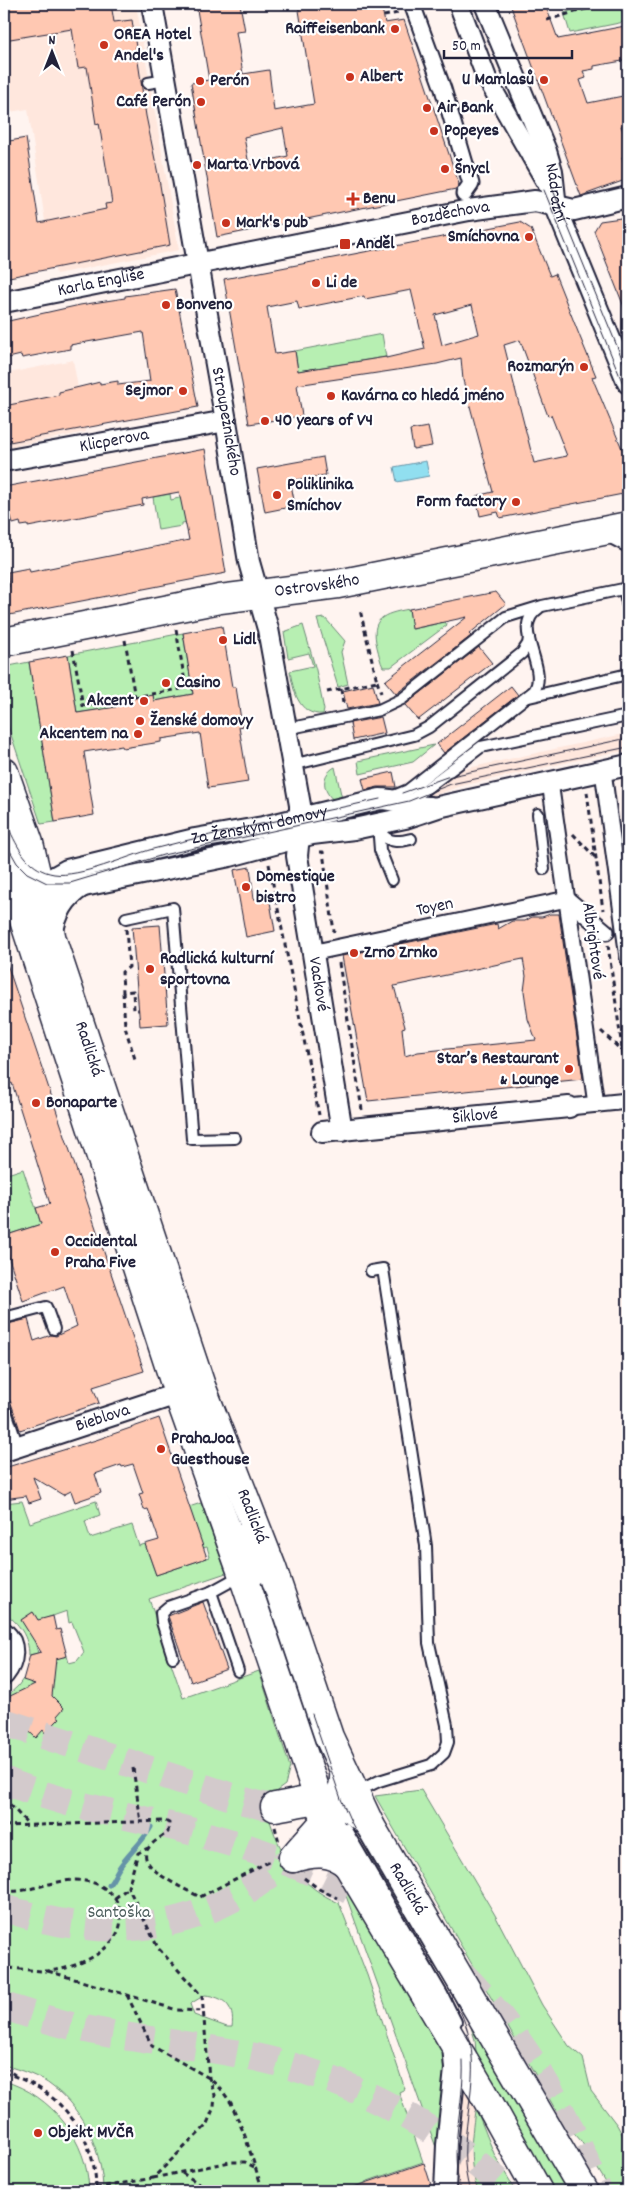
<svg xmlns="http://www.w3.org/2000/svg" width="632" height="2195" font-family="Dekko,sans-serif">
<rect width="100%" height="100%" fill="#fff4f0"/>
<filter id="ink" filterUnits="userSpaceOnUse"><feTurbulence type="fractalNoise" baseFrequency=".02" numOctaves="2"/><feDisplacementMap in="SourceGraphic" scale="10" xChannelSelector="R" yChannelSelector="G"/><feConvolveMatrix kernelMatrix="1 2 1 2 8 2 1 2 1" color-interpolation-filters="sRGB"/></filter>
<g filter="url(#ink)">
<g fill="#ffe7dd">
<path d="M4 4H136L179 250 56 274 45 221 28 109 4 113Z"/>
<path d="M73 360 86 432 4 448V374Z"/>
<path d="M628 733V751L610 753 461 786 424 799 459 770Z"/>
<path d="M459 2076 473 2100 475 2111 470 2146 471 2164 478 2191H453Z"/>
</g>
<g fill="#b7efb2" stroke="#6c8876" fill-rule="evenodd">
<path d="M590 4H621L624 22 570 33 564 13Z"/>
<path d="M382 334 386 357 298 371 295 351Z"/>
<path d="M170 494 171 500 183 497 188 522 182 523V526L158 530 153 497Z"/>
<path d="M409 609 413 629 445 622 447 625 391 667H383C380 661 379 654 377 647 370 618 383 614 409 609Z"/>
<path d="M325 618 345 641 341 652 348 684 338 687 317 619Z"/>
<path d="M303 625 316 670 324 710 323 714C298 716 293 689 290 671L313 666 309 653 288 658 284 632Z"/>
<path d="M183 633 193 694 154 701 153 695 116 707 77 713 68 655Z"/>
<path d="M29 662 55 822 41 824 4 714V667Z"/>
<path d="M434 745 413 762 360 774 358 761Z"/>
<path d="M335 767 342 799 338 803C324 796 318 776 335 767Z"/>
<path d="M23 1169 41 1224 4 1236V1175Z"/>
<path d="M22 1501 30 1523 96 1501 100 1515 85 1521 90 1538 132 1525 139 1546 145 1544 156 1575 210 1557 207 1547 203 1548 189 1507 201 1503 226 1573 149 1599 183 1698 259 1671 290 1767 285 1785 274 1793 276 1818 270 1821C282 1859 302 1887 339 1903L367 1975 405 2089 399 2092 423 2162 365 2182 368 2191H103C103 2154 84 2110 53 2087 40 2076 20 2070 4 2065V1721L14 1715 5 1698 18 1686 23 1679 39 1686 54 1659 67 1656 69 1663 77 1661 84 1652 72 1622 69 1623 67 1611 44 1619 31 1628 38 1653 29 1655C29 1638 19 1622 4 1613V1503ZM33 1612 38 1620 26 1627 21 1620ZM46 1690 64 1708 57 1715 59 1719 46 1733 43 1730 36 1737ZM205 1995C224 1997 235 2006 232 2027H227L194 2015 190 2004Z"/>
<path d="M421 1790 495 1915 542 2005 569 2046 583 2058 591 2091 617 2125 628 2145V2191H611L581 2141 558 2114 375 1796Z"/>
<path d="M335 1865 448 2056 438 2153Z"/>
<path d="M475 2026 571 2191H551L477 2063 475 2040 471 2027Z"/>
<path d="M4 2081C52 2095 88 2141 89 2191H4Z"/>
<path d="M475 2111H477L495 2156 516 2191H478C468 2164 471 2139 475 2111Z"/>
</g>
<path fill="#91dff0" stroke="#6593a8" d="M426 461 429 476 397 482 394 467Z"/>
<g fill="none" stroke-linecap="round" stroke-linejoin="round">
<path stroke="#6593a8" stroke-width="5" d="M109 1885C114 1879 115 1874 119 1868 129 1853 142 1843 151 1827"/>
</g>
<g fill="#ffc8b2" stroke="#22223b" fill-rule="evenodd">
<path d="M4 4H111L114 22 132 20 146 116 159 179 170 245 4 278V142L26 138 39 223 106 209 105 204 112 203 99 123 96 124 87 67 78 68 72 29 4 40Z"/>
<path d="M196 4H240L245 31 236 32 243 74 269 70 274 111 314 104 298 4H381L385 23 404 20 459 184 456 189 217 237 191 83 209 80ZM283 128 288 156 249 165 244 137Z"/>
<path d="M510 4H545L558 39 625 26V30H628V60L594 66V69L583 71 586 78 580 80 588 103 628 95V124L621 126 628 145V155L622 157 628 179 581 196Z"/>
<path d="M628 217V317L594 231 600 221Z"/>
<path d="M520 222 531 229 550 276 555 274 580 337 596 376 592 377 628 463V493L500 518 498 512 480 516 476 496 493 492 463 380 461 358 437 364 297 385 302 416 249 424 224 279ZM411 290 425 349 386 358V357L298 371 295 351 275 354 267 307 297 301 299 309 364 296 365 299ZM472 305 479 334 442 345 435 315ZM520 340 548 416 551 415 567 456 534 463 504 345Z"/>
<path d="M175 289 198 407 4 443V406L59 395V392L100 382V384L118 381V385L150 381 143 332 70 345V349L22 358 21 355 4 359V322L80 305 125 298V296Z"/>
<path d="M428 427 432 446 413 449 410 430Z"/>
<path d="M205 449 226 573 4 616V588L9 587 8 572 29 568 30 572 189 540 179 492 142 499 143 505 28 527V525L21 526 20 522 13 524 11 516 4 517V487Z"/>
<path d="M323 457 326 475 295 480V483L291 484 295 506 265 512 257 469Z"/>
<path d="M496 592 506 604 469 634 471 636 396 694 385 681 467 617 412 629 409 609Z"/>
<path d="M222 626 232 687H236L242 726 239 727 248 782 208 788 200 733 161 739V742L123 748 122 746 84 752 94 815 55 822 29 662 68 655 77 713 116 707 115 701 153 695 154 701 193 694 183 633Z"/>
<path d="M479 647 492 663 418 720 405 705Z"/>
<path d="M373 684 378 703 347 709 343 691Z"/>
<path d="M511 686 518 695 444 753 437 744Z"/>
<path d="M381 717 385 733 353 740 350 723Z"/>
<path d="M393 772 396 787H378L365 790 362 779Z"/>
<path d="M250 867 254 899 269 896 275 931 246 937 234 870Z"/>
<path d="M550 914H559L583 1079 368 1101 342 956 497 924 498 929 512 921H525L532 917H542ZM523 959 526 976 524 991 528 1019 536 1040 418 1052 405 1056 402 1028 405 1027 394 986Z"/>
<path d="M160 925 168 1024 140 1026 132 927Z"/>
<path d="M4 961H6L144 1371 93 1387 99 1403 20 1430 11 1403 4 1390V1325L28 1319 34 1341 51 1335 56 1336 77 1326 64 1286 23 1301 4 1243V1236L41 1224 36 1208 50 1204 12 1083 9 1084 7 1077 4 1078Z"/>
<path d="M159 1418 207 1558 156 1575 145 1544 159 1540 148 1509 144 1510 142 1503 139 1494 143 1493 133 1464 122 1467 121 1465 95 1474 101 1493 75 1502 71 1491 63 1495 33 1477 41 1499 29 1503 26 1496 4 1499V1468L96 1440Z"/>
<path d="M203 1602 227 1669 191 1682 168 1616Z"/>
<path d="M33 1612 38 1620 53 1616 56 1630 60 1629 67 1656 56 1659 52 1696 64 1708 57 1716 60 1718 45 1733 43 1730 36 1738 14 1717 4 1721V1699L35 1684 23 1680 30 1655 41 1652 21 1620Z"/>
<path d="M424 2163 433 2191H348V2189Z"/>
</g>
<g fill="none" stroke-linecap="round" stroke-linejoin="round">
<g stroke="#d3cacc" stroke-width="28" stroke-dasharray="28 14" stroke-linecap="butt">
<path d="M4 1722 241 1800 263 1806 275 1807"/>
<path d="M4 1780C70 1809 142 1816 211 1837 250 1848 292 1862 329 1880 464 1945 543 2056 598 2191"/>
<path d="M4 1908C90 1936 173 1938 252 1887 266 1878 279 1867 293 1858"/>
<path d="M4 2006C34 2016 64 2025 95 2031 148 2041 202 2046 255 2057 351 2078 437 2125 509 2191"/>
</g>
<defs>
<g id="service">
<path d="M454 4 482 78 551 199"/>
<path d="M463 4 492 80 544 171"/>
<path d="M148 83 166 80"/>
<path d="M607 536 628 547"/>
<path d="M624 589 628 607"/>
<path d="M529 697 628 674"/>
<path d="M286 729 379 710 402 699 506 617 542 606 628 588"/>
<path d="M292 765 414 735 429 727 522 653 528 644 529 638"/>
<path d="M391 797 408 790 534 691C550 668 509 627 539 608"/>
<path d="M407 803 481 747 628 716"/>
<path d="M4 813 21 864"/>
<path d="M538 814 544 869"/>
<path d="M378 824 380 850 392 880"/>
<path d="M381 833C389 843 399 842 411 839"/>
<path d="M126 918 173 908 192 1139 235 1138"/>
<path d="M4 1318 46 1307 54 1329"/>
<path d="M4 1405 18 1447"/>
<path d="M241 1529 258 1579"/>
<path d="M173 1657 162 1622 161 1613 168 1607 211 1592"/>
<path d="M238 1671 211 1592 242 1575"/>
<path d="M356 1792 379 1781 431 1765 444 1753 448 1742 447 1725 429 1643 426 1546 383 1269 371 1271"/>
<path d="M345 1828 442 1994 456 2022"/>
</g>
<g id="pedestrian">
<path d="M412 4 443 89 471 184 464 194"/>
<path d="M603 771 628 958"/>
<path d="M550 782 596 1104"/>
<path d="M567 899 606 932"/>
<path d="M311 953 567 899"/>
<path d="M569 1107 628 1101"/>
</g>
<g id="minor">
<path id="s1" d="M152 4 226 421 249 562 268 629 300 805V825L297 856 342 1131"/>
<path id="s2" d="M485 4 546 151 552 171 556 207 628 383"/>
<path id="s3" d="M4 302 469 210 535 201 574 210 628 197"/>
<path id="s4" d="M4 461 226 421"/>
<path d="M28 884 39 889 52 890 84 886 230 856 312 834 354 829 405 818 438 807 628 765"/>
<path id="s5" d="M38 897 51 879 67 870 195 839 263 827 380 799C397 799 413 808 431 807"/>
<path d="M52 936C55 915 64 897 83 886"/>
<path id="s6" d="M322 1132 569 1107"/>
<path id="s7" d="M4 1451 189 1390"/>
<path d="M4 1633C16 1644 14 1662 4 1674"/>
<path d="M445 2191 447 2145 455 2069 453 2046"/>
</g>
<g id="secondary">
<path id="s8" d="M4 642 220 599 338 584 628 526"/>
<path id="s9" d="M4 772 29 843 52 940 201 1386 272 1568 329 1737 370 1825 584 2191"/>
<path d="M4 859 178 1393 246 1584 322 1809 348 1865 484 2094 538 2191"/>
</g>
<g id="trunk">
<path d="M275 1807C320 1799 334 1790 370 1825"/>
<path d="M293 1858C313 1832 347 1808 344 1771"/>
<path d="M293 1858C313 1852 332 1850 348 1865"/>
</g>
</defs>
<use href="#service" stroke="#22223b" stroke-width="14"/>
<use href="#pedestrian" stroke="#22223b" stroke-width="19"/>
<use href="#minor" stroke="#22223b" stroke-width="24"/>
<use href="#secondary" stroke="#22223b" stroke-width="31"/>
<use href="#trunk" stroke="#22223b" stroke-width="31"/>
<g stroke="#22223b" stroke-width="3" stroke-dasharray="5 4" stroke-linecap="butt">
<path d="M384 16 398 13"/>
<path d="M547 20 603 4"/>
<path d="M125 640 135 698"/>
<path d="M73 650 83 706 186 688 176 629"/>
<path d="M377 681 381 693"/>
<path d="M341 689 343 704"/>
<path d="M327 692 377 681 360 610"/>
<path d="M587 792 603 910"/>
<path d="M573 834 595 857"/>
<path d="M320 852H323L334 932"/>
<path d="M269 864 319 1115"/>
<path d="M126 929 129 967 122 972 123 992 133 991 134 1010H139"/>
<path d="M608 945 627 1085"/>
<path d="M339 963 362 1110"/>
<path d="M123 992 125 1027 135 1059"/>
<path d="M601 1031 622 1051 628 1040"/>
<path d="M133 1768 141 1822"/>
<path d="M4 1798 28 1824"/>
<path d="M4 1826 165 1821 169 1823 168 1832C162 1837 148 1844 146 1853 141 1870 187 1890 200 1897L272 1860"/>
<path d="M275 1827 279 1842"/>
<path d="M304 1878 319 1889 337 1898"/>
<path d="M4 1891C34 1894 60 1874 90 1882 104 1885 116 1896 120 1909 129 1947 76 1970 46 1971 32 1971 18 1968 4 1968"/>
<path d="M115 1898 128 1888"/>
<path d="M48 1971 177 2010 204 2011"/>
<path d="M127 1995 152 2046 209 2078 221 2089 231 2103 245 2136 263 2191"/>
<path d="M4 2068 15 2075"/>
<path d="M4 2073C57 2087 97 2135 96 2191"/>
<path d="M182 2173 211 2191"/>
<path d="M153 2178 230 2162H245L256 2168"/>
<path d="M96 2188 153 2178 206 2126 214 2107 215 2095 209 2078 202 1996 158 1948 128 1887 138 1853 148 1848"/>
<path d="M333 2191 343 2186"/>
</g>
<use href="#service" stroke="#fff" stroke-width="10"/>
<use href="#pedestrian" stroke="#fff" stroke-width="15"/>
<use href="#minor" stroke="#fff" stroke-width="20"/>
<use href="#secondary" stroke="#fff" stroke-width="28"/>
<use href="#trunk" stroke="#fff" stroke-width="28"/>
<g stroke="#22223b" stroke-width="1">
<path d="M544 190 628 396"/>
<path d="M553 190 628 373"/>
<path d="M402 793 447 777 628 738"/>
<path d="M10 831C20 852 30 870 54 874 80 878 127 856 153 849 228 829 305 816 380 799"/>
<path d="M5 842 17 863 27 873 47 883H70L163 855 409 801 451 784 628 747"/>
<path d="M312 1714 341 1799 351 1822C376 1868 403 1912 429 1956 445 1983 464 2010 470 2041 480 2091 454 2142 470 2191"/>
<path d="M461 2191C448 2147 465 2105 463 2061"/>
</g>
</g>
</g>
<g fill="#c8321e" stroke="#fff" stroke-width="2">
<circle cx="395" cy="29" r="5"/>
<circle cx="104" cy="45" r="5"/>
<circle cx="350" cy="77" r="5"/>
<circle cx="544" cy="80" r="5"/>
<circle cx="200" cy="81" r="5"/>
<circle cx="201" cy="102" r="5"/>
<circle cx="427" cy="108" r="5"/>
<circle cx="434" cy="131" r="5"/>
<circle cx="197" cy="165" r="5"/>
<circle cx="445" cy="169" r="5"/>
<path d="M350.5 191.5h5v5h5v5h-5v5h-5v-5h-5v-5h5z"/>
<circle cx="226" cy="223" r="5"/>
<circle cx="529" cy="237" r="5"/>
<rect x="339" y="238" width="12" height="12" rx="2.5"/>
<circle cx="316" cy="283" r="5"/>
<circle cx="166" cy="305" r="5"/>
<circle cx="584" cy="367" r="5"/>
<circle cx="183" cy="391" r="5"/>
<circle cx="331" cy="396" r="5"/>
<circle cx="265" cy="421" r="5"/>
<circle cx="277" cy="495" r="5"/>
<circle cx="516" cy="502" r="5"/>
<circle cx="223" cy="640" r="5"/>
<circle cx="166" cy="683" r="5"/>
<circle cx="144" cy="701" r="5"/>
<circle cx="140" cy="721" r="5"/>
<circle cx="138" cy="734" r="5"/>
<circle cx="246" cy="887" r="5"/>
<circle cx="354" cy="953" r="5"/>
<circle cx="150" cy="969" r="5"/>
<circle cx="569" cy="1069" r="5"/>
<circle cx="36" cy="1103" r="5"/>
<circle cx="55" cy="1252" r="5"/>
<circle cx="161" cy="1449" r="5"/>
<circle cx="38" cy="2133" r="5"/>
</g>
<g text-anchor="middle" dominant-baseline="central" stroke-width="4.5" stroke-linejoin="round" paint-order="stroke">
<g font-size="18" font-weight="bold" fill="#22223b" stroke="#fff" text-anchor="start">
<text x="385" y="29" text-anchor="end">Raiffeisenbank</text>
<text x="114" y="35">OREA Hotel<tspan x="114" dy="21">Andel's</tspan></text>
<text x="360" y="77">Albert</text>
<text x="534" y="80" text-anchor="end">U Mamlasů</text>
<text x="210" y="81">Perón</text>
<text x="191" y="102" text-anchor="end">Café Perón</text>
<text x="437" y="108">Air Bank</text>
<text x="444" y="131">Popeyes</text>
<text x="207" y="165">Marta Vrbová</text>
<text x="455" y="169">Šnycl</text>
<text x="363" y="199">Benu</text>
<text x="236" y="223">Mark's pub</text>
<text x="519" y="237" text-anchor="end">Smíchovna</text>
<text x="356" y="244">Anděl</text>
<text x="326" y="283">Li de</text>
<text x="176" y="305">Bonveno</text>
<text x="574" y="367" text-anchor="end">Rozmarýn</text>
<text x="173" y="391" text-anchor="end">Sejmor</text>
<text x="341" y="396">Kavárna co hledá jméno</text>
<text x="275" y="421">40 years of V4</text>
<text x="287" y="485">Poliklinika<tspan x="287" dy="21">Smíchov</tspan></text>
<text x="506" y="502" text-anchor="end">Form factory</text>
<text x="233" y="640">Lidl</text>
<text x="176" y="683">Casino</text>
<text x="134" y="701" text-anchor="end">Akcent</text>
<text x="150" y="721">Ženské domovy</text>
<text x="128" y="734" text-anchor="end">Akcentem na</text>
<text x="256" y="877">Domestique<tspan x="256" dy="21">bistro</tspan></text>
<text x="364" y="953">Zrno Zrnko</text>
<text x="160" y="959">Radlická kulturní<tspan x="160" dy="21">sportovna</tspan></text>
<text x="559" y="1059" text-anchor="end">Star’s Restaurant<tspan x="559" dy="21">&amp; Lounge</tspan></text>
<text x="46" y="1103">Bonaparte</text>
<text x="65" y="1242">Occidental<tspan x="65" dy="21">Praha Five</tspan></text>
<text x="171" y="1439">PrahaJoa<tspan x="171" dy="21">Guesthouse</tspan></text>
<text x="48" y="2133">Objekt MVČR</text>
</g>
<g font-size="18" fill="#22223b" stroke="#fff">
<text stroke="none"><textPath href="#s2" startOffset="202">Nádražní</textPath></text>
<text stroke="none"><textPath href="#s3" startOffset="455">Bozděchova</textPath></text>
<text stroke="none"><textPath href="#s3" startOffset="99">Karla Engliše</textPath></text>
<text stroke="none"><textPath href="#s1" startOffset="424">Stroupežnického</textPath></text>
<text stroke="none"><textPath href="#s4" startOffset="112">Klicperova</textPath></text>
<text stroke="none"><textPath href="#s8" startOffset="318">Ostrovského</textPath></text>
<text stroke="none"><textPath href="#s5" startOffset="238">Za Ženskými domovy</textPath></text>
<text transform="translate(435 908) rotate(-12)">Toyen</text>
<text transform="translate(592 941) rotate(82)">Albrightové</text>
<text stroke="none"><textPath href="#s1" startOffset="996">Vackové</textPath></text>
<text stroke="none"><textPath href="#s9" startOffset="290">Radlická</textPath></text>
<text stroke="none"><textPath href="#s6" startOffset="154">Šiklové</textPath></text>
<text stroke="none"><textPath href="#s7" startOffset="104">Bieblova</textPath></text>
<text stroke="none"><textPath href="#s9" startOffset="785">Radlická</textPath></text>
<text stroke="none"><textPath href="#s9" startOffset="1190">Radlická</textPath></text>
</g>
<g font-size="18" fill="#4f605f" stroke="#fff">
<text x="119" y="1913">Santoška</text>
</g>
</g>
<rect width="632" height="2195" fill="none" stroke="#fff" stroke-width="20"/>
<rect x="10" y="10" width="612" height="2175" fill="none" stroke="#22223b" stroke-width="2" filter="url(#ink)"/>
<g transform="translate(52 52)" stroke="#ffffff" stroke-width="4" paint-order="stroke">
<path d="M0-4L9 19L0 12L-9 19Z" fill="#22223b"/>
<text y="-8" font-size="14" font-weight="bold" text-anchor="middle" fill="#22223b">N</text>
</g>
<path d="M444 50v8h128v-8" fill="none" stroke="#22223b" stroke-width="2.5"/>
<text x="452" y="50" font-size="15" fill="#22223b" stroke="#ffffff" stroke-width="4" paint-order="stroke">50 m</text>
</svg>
